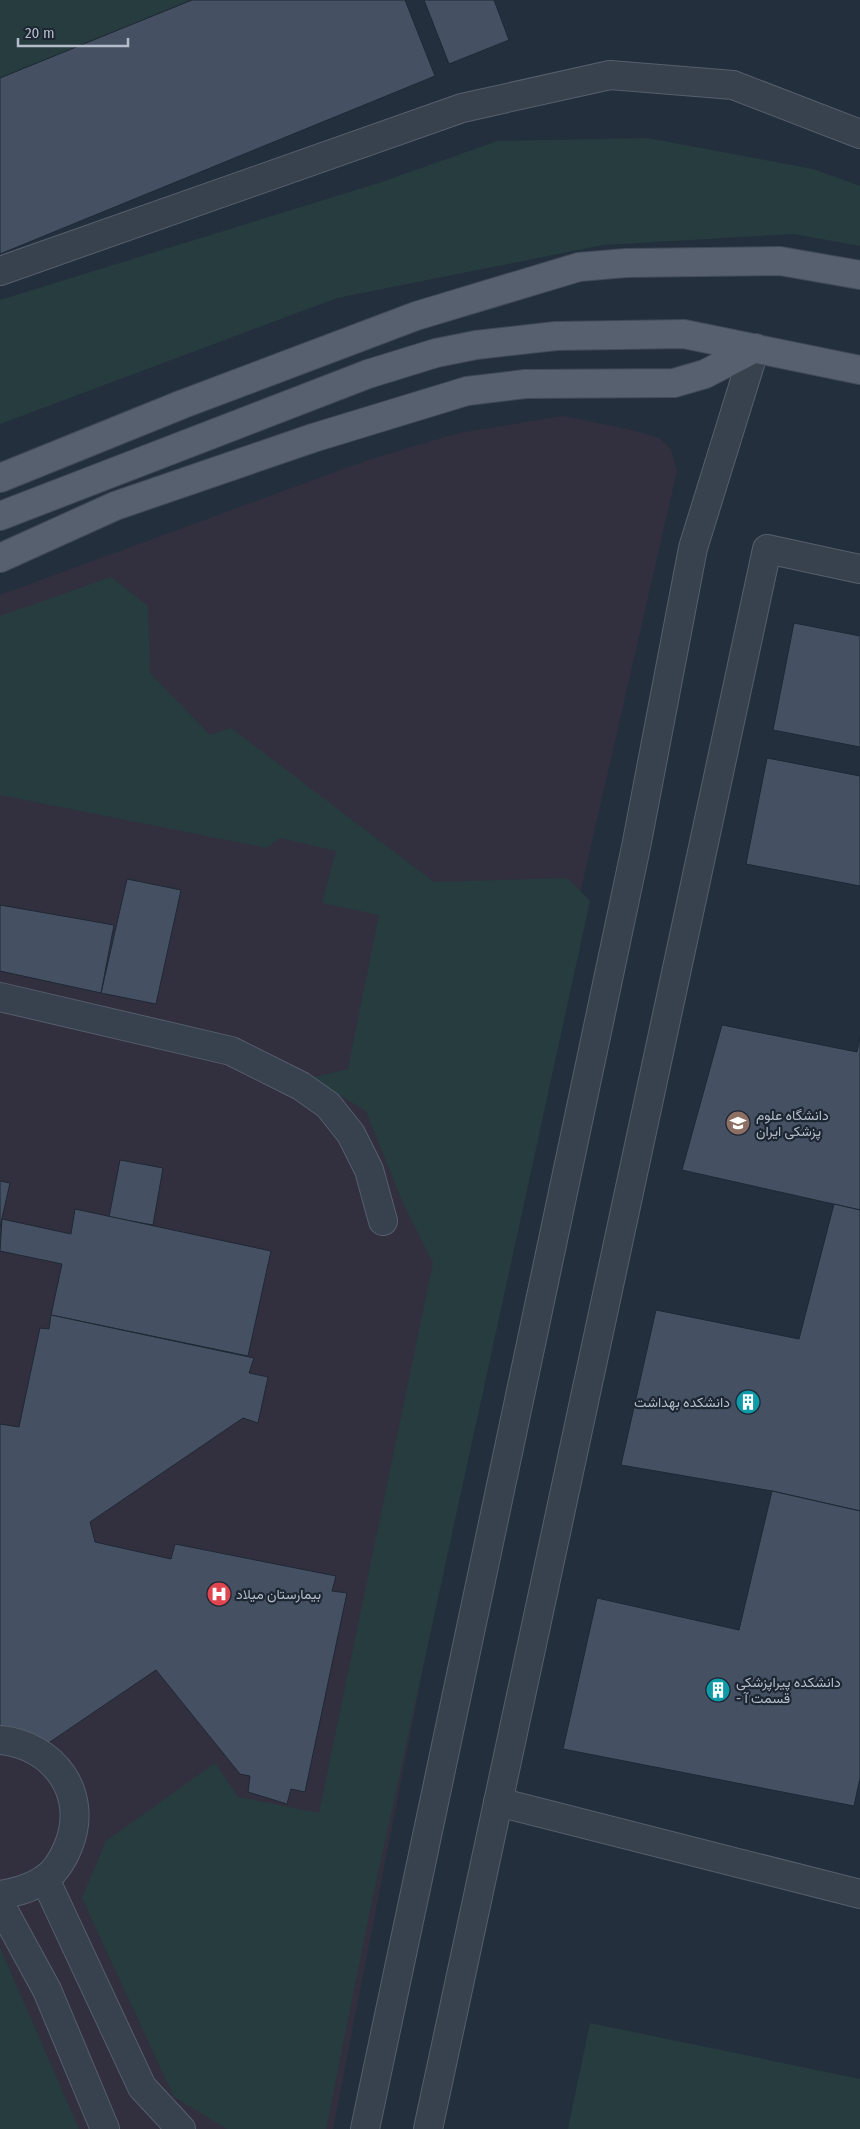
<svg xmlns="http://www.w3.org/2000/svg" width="860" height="2129" font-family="'Fira Sans Condensed',Vazirmatn,sans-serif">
<rect width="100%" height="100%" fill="#242f3e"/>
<path fill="#32303f" d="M563 416 632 430 659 438 671 449 677 471 542 1059 333 2129H0V595L368 460 459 433Z"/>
<g fill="#263c3f">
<path d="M0 0H190L0 82Z"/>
<path d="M647 138 813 169 860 186V246L794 234 603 245 337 298 0 424V300L382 182 497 141Z"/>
<path d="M111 577 148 606 150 673 210 735 231 728 434 882 567 878 590 901 370 1910 326 2129H227L174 2097 82 1898 106 1841 215 1763 238 1797 319 1813 433 1263 402 1201 366 1111 311 1078 348 1069 379 915 322 903 336 851 280 838 267 848 0 795V616Z"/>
<path d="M0 1948 79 2129H0Z"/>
<path d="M590 2023 860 2079V2129H568Z"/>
</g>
<g fill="#455162" stroke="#1f2835">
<path d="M192 0H405L435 76 0 254V78Z"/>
<path d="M424 0H494L509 40 449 64Z"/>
<path d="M794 623 860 636V747L773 730Z"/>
<path d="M767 758 860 776V886L746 864Z"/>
<path d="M127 879 181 890 156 1004 101 993Z"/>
<path d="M0 905 114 925 101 993 0 971Z"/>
<path d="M722 1025 857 1052 860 1037V1210L682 1170Z"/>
<path d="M120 1160 163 1168 153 1225 109 1217Z"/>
<path d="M0 1181 10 1183 0 1227Z"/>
<path d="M834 1204 860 1210V1511L772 1491 621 1465 656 1310 799 1339Z"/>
<path d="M75 1209 271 1251 248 1356 51 1315 62 1264 0 1251 2 1219 71 1234Z"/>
<path d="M51 1315 254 1358 249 1373 268 1377 258 1423 243 1418 90 1522 95 1542 171 1559 175 1544 336 1576 332 1591 347 1593 305 1792 291 1789 287 1804 248 1792 250 1776 240 1774 156 1670 47 1744 0 1734V1424L19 1427 40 1328 49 1329Z"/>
<path d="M772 1491 860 1511V1778L854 1806 563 1749 597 1598 739 1630Z"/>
</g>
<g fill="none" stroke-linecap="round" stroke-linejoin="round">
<defs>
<g id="minor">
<path d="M0 271 462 108 610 75 733 85 860 134"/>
<path d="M0 997 231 1051 301 1086 328 1105 351 1134 369 1170 383 1221"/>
<path d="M0 1740C54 1745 90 1794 68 1847 63 1859 55 1873 43 1880 29 1889 16 1892 0 1895"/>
<path d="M498 1802 860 1894"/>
<path d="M45 1879 142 2087 181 2129"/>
<path d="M0 1904 47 1990 105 2129"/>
<path d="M365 2129 636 847 693 548 755 348"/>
<path d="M428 2129 767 549 860 569"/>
</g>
<g id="major">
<path d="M0 478 183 404 416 316 579 267 626 263 780 261 860 275"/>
<path d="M0 516 368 374 436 353 476 345 556 336 684 334 860 370"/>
<path d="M0 558 115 506 313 438 467 391 525 384 674 383 705 374 755 348"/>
</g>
</defs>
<use href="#minor" stroke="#565f6c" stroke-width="30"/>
<use href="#major" stroke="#414a57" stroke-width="30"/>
<use href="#minor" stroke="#38414e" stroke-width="28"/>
<use href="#major" stroke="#56606e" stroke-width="28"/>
</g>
<defs>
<symbol id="university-disc" viewBox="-11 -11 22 22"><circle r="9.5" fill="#8d6e63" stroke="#1d2633"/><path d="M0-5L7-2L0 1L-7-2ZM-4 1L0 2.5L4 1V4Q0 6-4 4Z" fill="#fff"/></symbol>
<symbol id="building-disc" viewBox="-11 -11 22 22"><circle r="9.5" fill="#0f9aa8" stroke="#1d2633"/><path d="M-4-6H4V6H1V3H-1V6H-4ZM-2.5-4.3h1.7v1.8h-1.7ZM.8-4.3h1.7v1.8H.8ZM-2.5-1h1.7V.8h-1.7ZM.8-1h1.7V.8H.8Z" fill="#fff"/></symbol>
<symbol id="hospital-disc" viewBox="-11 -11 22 22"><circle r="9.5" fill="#e0444e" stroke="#1d2633"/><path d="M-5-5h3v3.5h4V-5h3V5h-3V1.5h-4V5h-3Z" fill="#fff"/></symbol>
</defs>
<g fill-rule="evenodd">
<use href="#university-disc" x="724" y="1109" width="28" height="28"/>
<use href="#building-disc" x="734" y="1388" width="28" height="28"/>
<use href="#hospital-disc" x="205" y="1580" width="28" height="28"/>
<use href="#building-disc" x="704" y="1676" width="28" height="28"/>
</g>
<g text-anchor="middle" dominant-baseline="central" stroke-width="4.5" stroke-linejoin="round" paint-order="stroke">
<g font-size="14" fill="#b4bcc9" stroke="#1d2633" text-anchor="start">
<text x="756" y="1115">دانشگاه علوم<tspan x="756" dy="16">پزشکی ایران</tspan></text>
<text x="730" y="1402" text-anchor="end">دانشکده بهداشت</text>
<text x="236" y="1594">بیمارستان میلاد</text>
<text x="736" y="1682">دانشکده پیراپزشکی<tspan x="736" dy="16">- قسمت آ</tspan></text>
</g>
</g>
<path d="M18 38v8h110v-8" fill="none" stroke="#b4bcc9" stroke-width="2.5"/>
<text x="25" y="38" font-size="15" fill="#b4bcc9" stroke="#1d2633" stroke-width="4" paint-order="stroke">20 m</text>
</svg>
